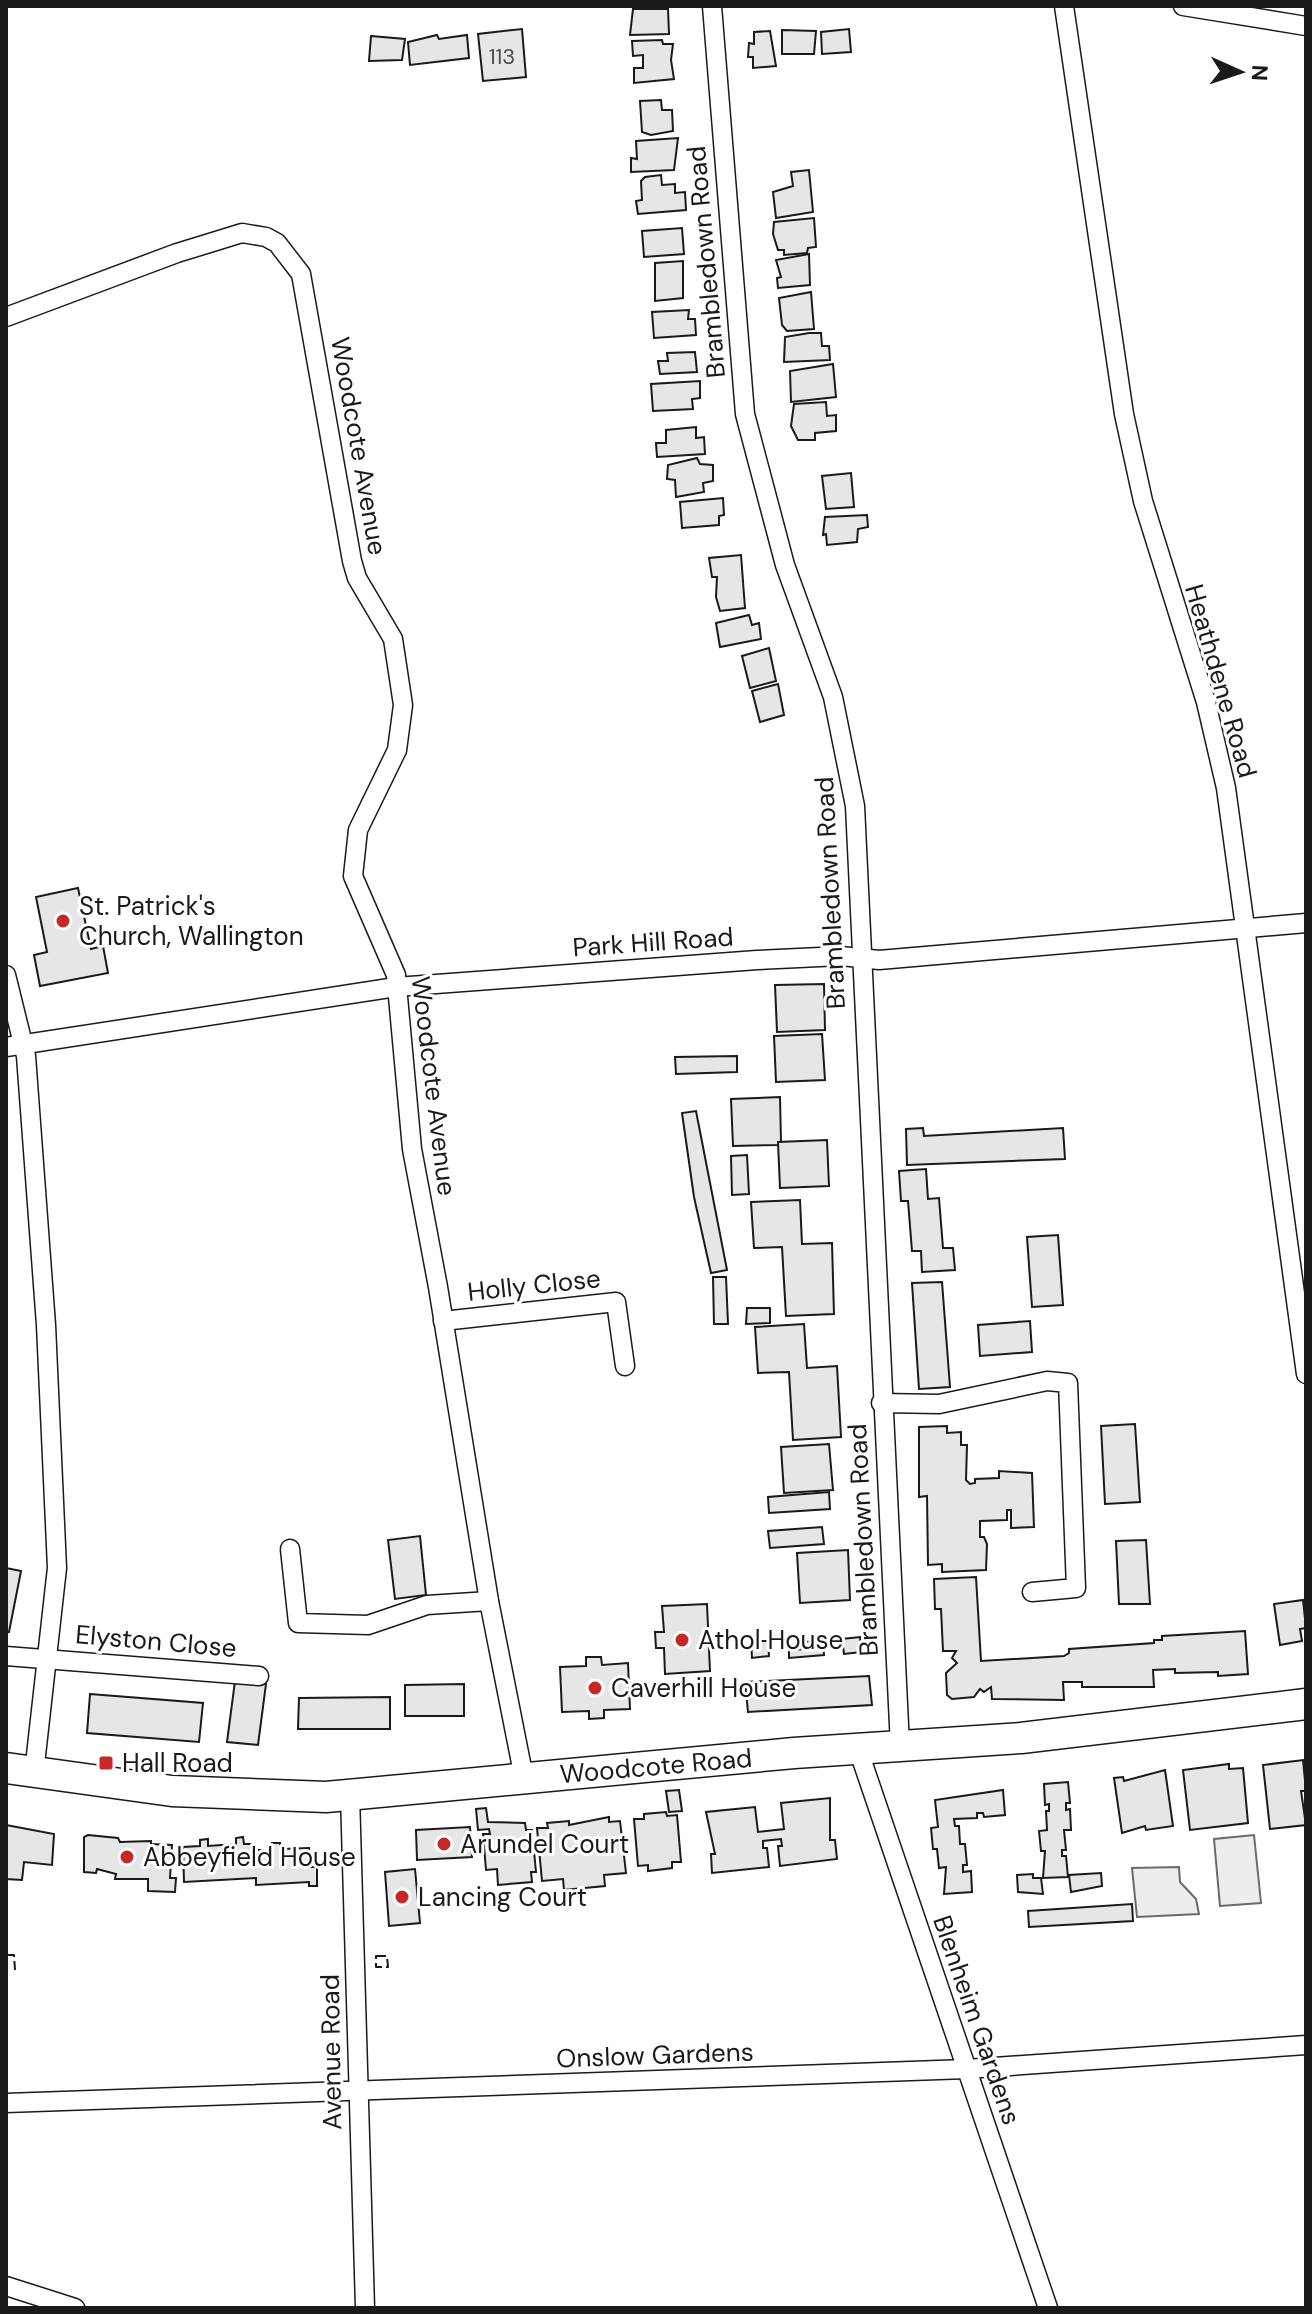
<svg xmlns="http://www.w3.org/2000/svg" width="1312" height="2314" font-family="'DM Sans',sans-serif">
<rect width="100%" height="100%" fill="#fff"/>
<g fill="#ededed" stroke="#6a6a6a" stroke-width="2">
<path d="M1254 1835 1261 1903 1220 1906 1214 1839Z"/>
<path d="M1179 1867 1180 1882 1196 1899 1199 1914 1137 1917 1132 1868Z"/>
</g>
<g fill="#e6e6e6" stroke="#1a1a1a" stroke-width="2">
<path d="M633 9H668L669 34 630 35Z"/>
<path d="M522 29 526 77 483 81 478 34Z"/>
<path d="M849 29 851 52 822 54 821 32Z"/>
<path d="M782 30 816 31 814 54H782Z"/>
<path d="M770 31 776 66 753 68V57H748L749 43 754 44V32Z"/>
<path d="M437 35 439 39 467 35 469 58 410 65 408 42Z"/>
<path d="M371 36 405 39 402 60 369 61Z"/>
<path d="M662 40 663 44H673L671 60 674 79 634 83V68H643V55L633 56 632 41Z"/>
<path d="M661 100 662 110H672L673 131 651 135 642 132 640 101Z"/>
<path d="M678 138 674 170 631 172V158L637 159 636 141Z"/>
<path d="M809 170 813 212 776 218 773 192 793 186 791 172Z"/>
<path d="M661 175 662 185 675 184V193L685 192 686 210 638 214 636 201 642 200 641 181 645 177Z"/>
<path d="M814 218 816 247 808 248 807 253 784 255V250H778L773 234 774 222Z"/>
<path d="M682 228 684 254 644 257 642 231Z"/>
<path d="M809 254 810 285 778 288 777 278 781 277 776 260Z"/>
<path d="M683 261V298L655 301V263Z"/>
<path d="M811 292 814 329 787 331 782 325 779 298Z"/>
<path d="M689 310 688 319H695L696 335 654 338 652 312Z"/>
<path d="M809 333H821L822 346H829L830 360 784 362 785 337Z"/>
<path d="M695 352 697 372 660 374 658 361H668L667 353Z"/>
<path d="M833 364 836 397 791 402 790 371Z"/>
<path d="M700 381V398L692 399 693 409 653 411 651 384Z"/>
<path d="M826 402 827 416 836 415V431L815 433V440H798L791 426 794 404Z"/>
<path d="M696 427V438L704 437 705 454 657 457 656 443H666V430Z"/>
<path d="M697 458 700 464 713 465V481L703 483 704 492 676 497 675 480 667 479 668 465Z"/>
<path d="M851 473 854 507 826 509 822 476Z"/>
<path d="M723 498 724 515 719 516V525L682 528 680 502Z"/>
<path d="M867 515 868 527 858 529 857 542 827 545 826 534 823 535 825 517Z"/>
<path d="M741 555 745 608 720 611 716 597 717 577H712L709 558Z"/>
<path d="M749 615 752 625 759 623 761 639 720 647 716 623Z"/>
<path d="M769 648 776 681 750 688 742 656Z"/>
<path d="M778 684 784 715 760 722 752 691Z"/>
<path d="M78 888 91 949 103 946 108 973 40 986 34 955 47 952 36 897Z"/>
<path d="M824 984 825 1030 777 1032 775 985Z"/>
<path d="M822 1034 825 1080 776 1082 774 1036Z"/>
<path d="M737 1056V1072L676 1074 675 1057Z"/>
<path d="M780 1097 781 1142 778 1145 733 1146 731 1099Z"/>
<path d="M696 1111 727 1270 711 1273 694 1197 682 1113Z"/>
<path d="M923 1128 924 1136 1063 1128 1065 1159 907 1165 906 1129Z"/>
<path d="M827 1140 829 1186 780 1188 778 1142Z"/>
<path d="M747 1155 749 1194 732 1195 731 1156Z"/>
<path d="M926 1169 928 1199 939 1198 943 1248H953L955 1270 922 1272 921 1251H912L908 1201H901L899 1171Z"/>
<path d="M800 1200 802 1244 832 1243 834 1314 786 1316 782 1247 754 1248 751 1202Z"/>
<path d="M1058 1235 1063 1305 1032 1307 1027 1237Z"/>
<path d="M713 1277H726L728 1324H714Z"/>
<path d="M942 1282 950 1387 919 1389 912 1283Z"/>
<path d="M747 1308H770V1323L746 1324Z"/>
<path d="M1030 1321 1032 1352 980 1356 978 1325Z"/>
<path d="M804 1324 807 1368 837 1366 841 1437 793 1440 789 1372 758 1373 755 1327Z"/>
<path d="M1135 1424 1140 1502 1105 1504 1101 1426Z"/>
<path d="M947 1426V1433L961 1432V1445H967L966 1480 970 1484 975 1483V1479L999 1478V1471L1032 1473 1034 1527 1011 1528V1510H1007V1520L980 1521V1537H984L987 1544 986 1570 942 1572V1564L928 1565 927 1496 919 1497V1427Z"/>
<path d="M829 1444 833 1490 784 1493 781 1447Z"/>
<path d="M829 1492 830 1509 769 1513 768 1497Z"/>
<path d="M822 1527 824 1544 770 1548 768 1531Z"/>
<path d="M420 1536 426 1595 395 1599 388 1540Z"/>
<path d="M1146 1540 1150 1604H1119L1116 1541Z"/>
<path d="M848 1550 850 1600 800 1603 797 1553Z"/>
<path d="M6 1568 21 1571 9 1632H6Z"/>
<path d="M976 1577 981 1661 1064 1656 1069 1653V1649L1154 1643V1640H1162V1636L1245 1631 1248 1674 1218 1676V1672L1175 1673V1669L1153 1670 1154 1687H1082V1682H1063L1064 1700 992 1699 991 1687 984 1692 980 1689 974 1697 952 1699 947 1695 946 1673 957 1663 952 1658 956 1651H943L941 1609H935L934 1579Z"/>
<path d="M1303 1600 1306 1628 1300 1629 1302 1641 1280 1645 1274 1604Z"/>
<path d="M707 1604 710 1671 665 1674 664 1648H656L655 1632H664L662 1606Z"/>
<path d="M860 1637 861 1652 844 1654 842 1639Z"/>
<path d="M823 1640 824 1655 789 1658V1650L806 1649 805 1642Z"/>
<path d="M751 1641H768L769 1656 752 1658Z"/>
<path d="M586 1657H601L602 1665 628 1663 630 1709 604 1710V1718L589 1719V1711L562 1712 560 1667 586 1666Z"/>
<path d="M869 1676 872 1705 748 1712 745 1682Z"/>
<path d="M235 1681 266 1684 258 1745 227 1742Z"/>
<path d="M464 1684V1716H405V1685Z"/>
<path d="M90 1694 203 1703 199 1742 87 1733Z"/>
<path d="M390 1697V1729H298L299 1698Z"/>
<path d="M1303 1760 1306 1791H1301L1306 1825 1270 1829 1263 1765Z"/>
<path d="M1229 1764V1769L1243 1768 1248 1823 1190 1830 1183 1770Z"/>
<path d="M1165 1770 1173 1826 1146 1830 1145 1826 1122 1833 1114 1778 1123 1777 1124 1781Z"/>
<path d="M1068 1782 1070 1803H1066V1810L1070 1809 1071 1830H1064L1066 1850H1062V1856H1066L1068 1877 1043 1878 1045 1851H1041L1039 1831 1047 1830 1046 1811H1049V1804L1045 1805 1044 1784Z"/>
<path d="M679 1790 682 1811 669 1812 666 1791Z"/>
<path d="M1003 1790 1005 1815 984 1817 983 1813H977V1818L954 1819 955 1826H959L960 1844H965L967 1865H963V1872L971 1871 972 1892 944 1894 946 1867 939 1868 937 1849H933L931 1828 938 1827 935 1800Z"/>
<path d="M830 1798V1840H835L837 1859 780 1866 778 1846H782L781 1839 763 1841V1848H767L769 1867 712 1873 711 1854H715L706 1812 755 1807 758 1832 784 1829 781 1803Z"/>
<path d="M486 1808 488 1822 525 1823 526 1830H532L536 1872H531L532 1882 498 1885 497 1869 486 1870 483 1834H490L489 1829 478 1830 476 1809Z"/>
<path d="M666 1812 667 1816 677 1815 681 1862H672V1868L648 1871V1865L638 1866 634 1819H644V1814Z"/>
<path d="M609 1817V1822L620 1821 626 1873 604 1875 605 1886 564 1890 563 1879 542 1881 537 1828H548L547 1823 569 1821V1825Z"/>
<path d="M6 1825 54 1834 52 1865 24 1862 22 1880 6 1879Z"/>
<path d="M470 1827 472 1857 417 1860 416 1830Z"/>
<path d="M88 1835 118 1838 120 1842 151 1841V1844L172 1845 170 1878H176L175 1892 148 1891V1879H115L116 1874 97 1869 96 1873 84 1872V1837Z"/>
<path d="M243 1837 244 1844H255V1850H272V1843H280V1849L309 1848 310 1867H317V1886H309V1882L256 1885V1878L184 1882 183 1847 200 1846V1840L208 1839V1846L236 1844V1838Z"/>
<path d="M415 1869 420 1923 389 1926 385 1872Z"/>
<path d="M1101 1873 1102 1886 1071 1892 1069 1875Z"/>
<path d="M1033 1874V1878H1041L1043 1894 1018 1892 1017 1875Z"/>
<path d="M1132 1904 1133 1921 1029 1927 1028 1911Z"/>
</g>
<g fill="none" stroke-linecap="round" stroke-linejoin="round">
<defs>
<g id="minor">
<path d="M712 6 745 414 785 565 833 697 855 806 900 1746"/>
<path d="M1064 6 1124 414 1143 501 1206 702 1226 788 1306 1374"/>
<path d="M1183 6 1306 26"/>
<path d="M6 317 177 253 242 233 266 237 277 243 301 274 352 561 357 578 393 639 403 705 397 750 358 830 353 876 396 975 412 1149 438 1287 489 1601 524 1778"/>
<path d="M6 975 26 1056 46 1325 57 1568 34 1773"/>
<path d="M6 1047 396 987 757 960 841 956 879 960 1306 923"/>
<path d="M443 1321 616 1302 625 1366"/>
<path d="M881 1403 939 1404 1047 1381 1068 1383 1076 1588 1032 1592"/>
<path d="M290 1549 298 1623 368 1625 427 1605 489 1601"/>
<path d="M6 1656 259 1676"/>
<path d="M858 1749 1048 2308"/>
<path d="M350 1795 365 2308"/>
<path d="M6 2103 967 2069 1306 2045"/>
<path d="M6 2286 75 2308"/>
</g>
<path id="primary" d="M6 1768 172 1791 326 1797 794 1753 1021 1738 1306 1704"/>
</defs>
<use href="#minor" stroke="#1a1a1a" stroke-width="21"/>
<use href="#primary" stroke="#1a1a1a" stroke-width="33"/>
<use href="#minor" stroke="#fff" stroke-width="18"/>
<use href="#primary" stroke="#fff" stroke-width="30"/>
<g stroke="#1a1a1a" stroke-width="2" stroke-dasharray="10 4" stroke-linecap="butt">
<path d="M6 1955H14L15 1970"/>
<path d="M376 1956H387L388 1967H376Z"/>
</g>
</g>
<g fill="#c62828" stroke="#fff" stroke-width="3">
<circle cx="63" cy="921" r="8"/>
<circle cx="682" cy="1640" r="8"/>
<circle cx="595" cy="1688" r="8"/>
<rect x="98" y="1755" width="16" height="16" rx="4"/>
<circle cx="444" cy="1844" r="8"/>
<circle cx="127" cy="1857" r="8"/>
<circle cx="402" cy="1897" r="8"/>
</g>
<g text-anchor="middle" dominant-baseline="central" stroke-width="6" stroke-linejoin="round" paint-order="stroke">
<g font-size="22" fill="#4d4d4d">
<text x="502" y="56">113</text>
</g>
<g font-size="26" fill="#1a1a1a" stroke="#fff">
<text transform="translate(706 262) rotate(-95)">Brambledown Road</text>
<text transform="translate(359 446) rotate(80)">Woodcote Avenue</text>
<text transform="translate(1221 681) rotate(74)">Heathdene Road</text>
<text transform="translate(830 893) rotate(-93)">Brambledown Road</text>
<text transform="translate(653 942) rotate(-4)">Park Hill Road</text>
<text transform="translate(434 1086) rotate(83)">Woodcote Avenue</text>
<text transform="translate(534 1285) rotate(-6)">Holly Close</text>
<text transform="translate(863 1540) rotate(-93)">Brambledown Road</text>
<text transform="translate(156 1641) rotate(5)">Elyston Close</text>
<text transform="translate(656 1766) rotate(-5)">Woodcote Road</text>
<text transform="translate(977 2020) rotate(71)">Blenheim Gardens</text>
<text transform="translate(331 2052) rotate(-91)">Avenue Road</text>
<text transform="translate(655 2055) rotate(-2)">Onslow Gardens</text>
</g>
<g font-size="26" fill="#1a1a1a" stroke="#fff" text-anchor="start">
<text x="79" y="906">St. Patrick's<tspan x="79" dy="30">Church, Wallington</tspan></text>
<text x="698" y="1640">Athol House</text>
<text x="611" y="1688">Caverhill House</text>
<text x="122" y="1763">Hall Road</text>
<text x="460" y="1844">Arundel Court</text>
<text x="143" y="1857">Abbeyfield House</text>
<text x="418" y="1897">Lancing Court</text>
</g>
</g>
<rect width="1312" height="2314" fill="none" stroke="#1a1a1a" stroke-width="16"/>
<g transform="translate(1240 72) rotate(93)" stroke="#ffffff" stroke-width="6" paint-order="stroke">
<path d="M0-6L14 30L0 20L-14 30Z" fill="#1a1a1a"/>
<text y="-12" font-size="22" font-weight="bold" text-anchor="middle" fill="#1a1a1a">N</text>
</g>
</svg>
